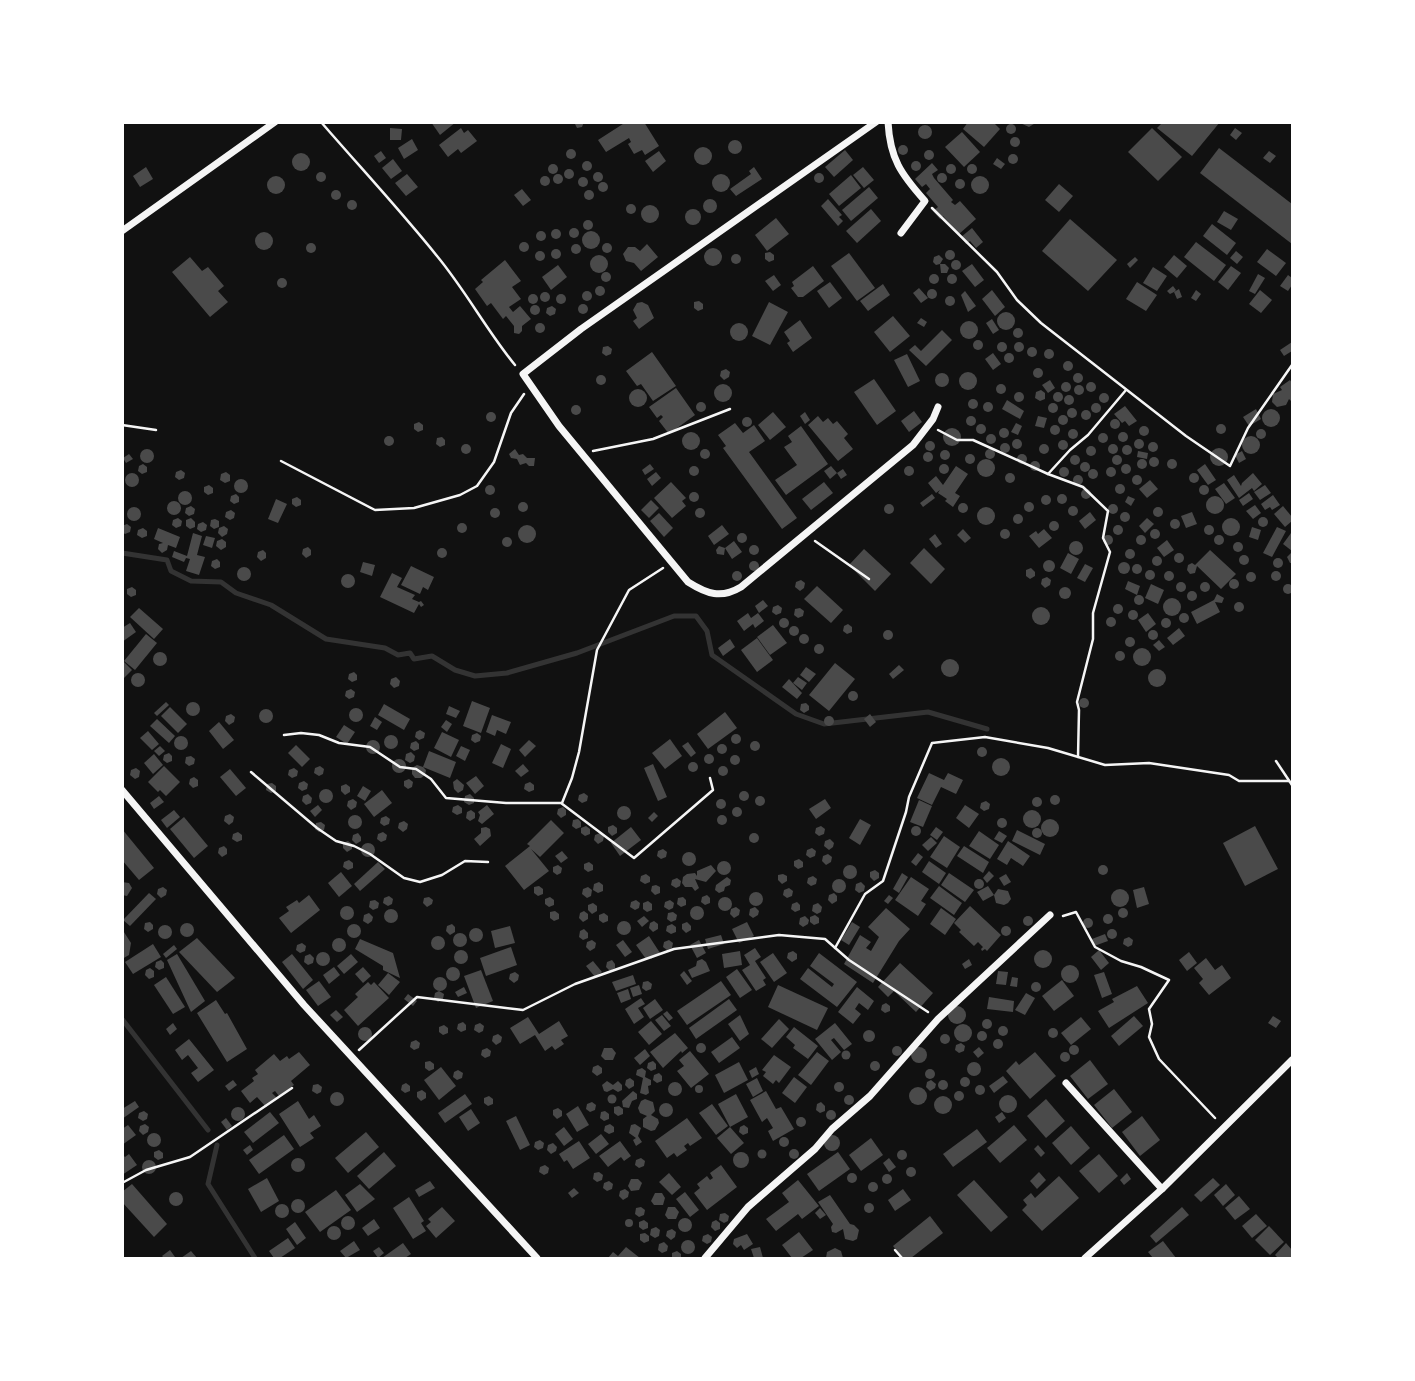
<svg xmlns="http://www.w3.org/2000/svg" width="1415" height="1381" font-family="Overpass,sans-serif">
<rect width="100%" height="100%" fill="#111"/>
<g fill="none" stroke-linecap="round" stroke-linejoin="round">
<g stroke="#333" stroke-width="5">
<path d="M122 553 167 560 171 571 191 581 221 582 236 593 271 605 326 639 385 648 398 655 410 653 414 659 432 656 455 670 475 676 507 673 577 653 674 616H696L707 631 712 655 796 714 824 724 928 712 987 729"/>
<path d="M122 1019 208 1130"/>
<path d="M217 1145 208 1184 255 1258"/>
</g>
</g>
<g fill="#4a4a4a">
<path d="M431 122H456L440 135Z"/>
<path d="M574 122H584L582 127 577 128Z"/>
<path d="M626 122H644L659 146 645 155 642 150 634 154 628 144 631 142 629 138 606 152 598 140Z"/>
<path d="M968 122H993L1000 129 984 147 963 129Z"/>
<path d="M1018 122H1037L1029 127Z"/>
<path d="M1163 122H1220L1192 156 1157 128Z"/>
<circle cx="1011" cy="129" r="5"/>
<circle cx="925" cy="132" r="7"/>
<path d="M390 128 402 129 401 140H390Z"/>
<path d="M461 128 464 133 468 130 477 141 461 153 458 149 448 157 439 145Z"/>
<path d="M1152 128 1182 157 1158 181 1128 152Z"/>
<path d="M1235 128 1242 133 1236 140 1230 135Z"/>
<path d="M962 132 980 152 964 167 945 147Z"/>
<circle cx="1015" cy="142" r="5"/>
<path d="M412 139 418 150 404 159 398 148Z"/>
<circle cx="735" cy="147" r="7"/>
<circle cx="903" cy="150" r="5"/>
<circle cx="703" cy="156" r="9"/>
<path d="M1219 148 1292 204V244L1200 173Z"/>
<circle cx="571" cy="154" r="5"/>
<circle cx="929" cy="155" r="5"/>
<path d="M845 150 853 160 834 177 825 167Z"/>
<path d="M381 151 386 158 379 163 374 156Z"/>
<path d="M659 151 666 161 653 172 645 161Z"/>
<path d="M1269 151 1276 156 1270 163 1263 158Z"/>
<circle cx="301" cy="162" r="9"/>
<circle cx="1013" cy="159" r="5"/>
<path d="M997 158 1005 164 1001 169 993 164Z"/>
<path d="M393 159 402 171 391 179 382 168Z"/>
<circle cx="916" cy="166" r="5"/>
<circle cx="587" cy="166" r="5"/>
<path d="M932 163 938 170 932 174 934 178 953 200 951 202 955 205 960 201 976 219 959 234 943 216 940 219 933 211 938 207 926 193 930 189 926 184 922 187 915 179Z"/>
<circle cx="951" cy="169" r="5"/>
<circle cx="972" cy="169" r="5"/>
<circle cx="553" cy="169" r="5"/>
<path d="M146 167 153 179 140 187 133 176Z"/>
<path d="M754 167 762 179 736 196 730 189 751 174 749 171Z"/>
<path d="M863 167 874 180 864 188 853 175Z"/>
<circle cx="569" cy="174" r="5"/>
<circle cx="321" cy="177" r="5"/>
<circle cx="598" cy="177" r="5"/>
<circle cx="942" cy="178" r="5"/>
<circle cx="819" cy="178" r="5"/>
<circle cx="558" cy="179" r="5"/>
<path d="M407 174 418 187 406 196 395 183Z"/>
<circle cx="721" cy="183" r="9"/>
<path d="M851 175 861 188 839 206 829 194Z"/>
<circle cx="545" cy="181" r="5"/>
<circle cx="980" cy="185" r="9"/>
<circle cx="276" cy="185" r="9"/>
<circle cx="583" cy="182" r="5"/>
<circle cx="960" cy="184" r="5"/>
<circle cx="603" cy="187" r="5"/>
<path d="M1059 184 1073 196 1059 212 1045 200Z"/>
<path d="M869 187 878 198 851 221 842 210Z"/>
<path d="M522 189 531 200 523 206 514 195Z"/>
<circle cx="336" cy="195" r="5"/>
<circle cx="589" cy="195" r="5"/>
<circle cx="710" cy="206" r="7"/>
<path d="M828 199 842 215 839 217 843 221 838 226 821 206Z"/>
<circle cx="352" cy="205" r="5"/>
<circle cx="631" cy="209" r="5"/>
<circle cx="650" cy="214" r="9"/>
<circle cx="693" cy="217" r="8"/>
<path d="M871 209 881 221 857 243 846 231Z"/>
<path d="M1224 211 1238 219 1231 230 1217 222Z"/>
<path d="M776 218 789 234 767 251 755 235Z"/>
<path d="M1070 219 1117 260 1088 291 1042 251Z"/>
<circle cx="588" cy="225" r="5"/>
<path d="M1212 224 1236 243 1227 255 1203 236Z"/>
<circle cx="574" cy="233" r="5"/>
<path d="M972 228 983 242 976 248 970 241 966 244 961 237Z"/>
<circle cx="556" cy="234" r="5"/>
<circle cx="541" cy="236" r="5"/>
<circle cx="591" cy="240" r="9"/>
<circle cx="264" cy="241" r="9"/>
<circle cx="524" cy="247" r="5"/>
<path d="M1196 242 1226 265 1214 281 1184 257Z"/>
<circle cx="607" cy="248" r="5"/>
<circle cx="311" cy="248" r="5"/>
<circle cx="576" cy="249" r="5"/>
<path d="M647 244 658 257 641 271 634 263 626 261 623 254 628 247H635L640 251Z"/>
<circle cx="713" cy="257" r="9"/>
<circle cx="556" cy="254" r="5"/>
<path d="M1267 249 1286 263 1276 276 1257 262Z"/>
<circle cx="950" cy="255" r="5"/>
<circle cx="540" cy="256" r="5"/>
<path d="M1236 251 1243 257 1237 264 1230 258Z"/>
<path d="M770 252 774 255V260L769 262 765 259V253Z"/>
<path d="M849 253 875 288 857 301 831 266Z"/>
<circle cx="736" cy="259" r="5"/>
<path d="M939 255 943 259 940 264H945L949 268 947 273H941L940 264 936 265 933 262 934 257Z"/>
<path d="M1174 255 1187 266 1177 278 1164 267Z"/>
<circle cx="599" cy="264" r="9"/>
<path d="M190 257 202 271 208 267 224 286 218 291 228 302 210 317 172 272Z"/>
<path d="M1135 257 1138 260 1130 268 1127 264Z"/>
<circle cx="956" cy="265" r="5"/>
<path d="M505 260 521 281 512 287 521 299 509 307 513 312 520 306 531 319 522 326V331L519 334 514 333V326L506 316 503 319 491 303 487 306 475 289 483 282 481 280Z"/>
<path d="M972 264 984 280 975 287 962 271Z"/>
<path d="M558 265 567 277 551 290 542 277Z"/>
<path d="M813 266 824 281 803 297H798L791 288 794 286 792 282Z"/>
<path d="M1231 266 1241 273 1228 290 1218 282Z"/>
<path d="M1153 267 1167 276 1157 291 1143 283Z"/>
<circle cx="606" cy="277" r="5"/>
<circle cx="934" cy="279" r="5"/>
<circle cx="952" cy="279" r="5"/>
<path d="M1258 274 1265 278 1255 294 1249 291Z"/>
<path d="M774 275 781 285 773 291 765 281Z"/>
<path d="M1288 275 1292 278V285L1288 291 1280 286Z"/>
<circle cx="282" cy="283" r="5"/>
<path d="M830 282 842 298 829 308 817 291Z"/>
<path d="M1137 282 1157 295 1146 311 1126 299Z"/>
<path d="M883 284 890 295 868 311 860 301Z"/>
<circle cx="600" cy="291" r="5"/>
<path d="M1173 286 1176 290 1174 292 1179 289 1182 297 1177 299 1174 292 1170 294 1167 291Z"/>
<path d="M919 288 928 298 921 303 913 293Z"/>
<circle cx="932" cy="294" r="5"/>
<path d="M992 290 1005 307 995 316 982 299Z"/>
<path d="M1196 290 1201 294 1196 301 1191 298Z"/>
<path d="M1260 290 1272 300 1261 313 1249 304Z"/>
<circle cx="587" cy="296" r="5"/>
<path d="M965 291 976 306 968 312 961 295Z"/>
<circle cx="545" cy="297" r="5"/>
<circle cx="533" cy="299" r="5"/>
<circle cx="561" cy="299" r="5"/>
<circle cx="950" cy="301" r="5"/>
<path d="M699 301 703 304V309L698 311 694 308V302Z"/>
<path d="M642 302 648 305 654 318 639 329 633 321 637 318 633 310 637 303Z"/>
<path d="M769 302 788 312 770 345 752 336Z"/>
<circle cx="583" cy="309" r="5"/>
<circle cx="535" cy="310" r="5"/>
<path d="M552 306 556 309 555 314 550 316 546 313 547 308Z"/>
<circle cx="1006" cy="321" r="9"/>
<path d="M893 316 910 336 890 352 874 332Z"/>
<path d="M921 318 927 322 924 327 917 323Z"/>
<path d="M992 319 999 330 993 334 986 323Z"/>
<path d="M800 320 812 338 793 352 787 343 790 341 784 332Z"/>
<circle cx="969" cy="330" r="9"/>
<circle cx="540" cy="328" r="5"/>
<circle cx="739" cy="332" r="9"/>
<circle cx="1018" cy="333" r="5"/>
<path d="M942 330 952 340 926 366 909 350 915 345 921 351Z"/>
<circle cx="978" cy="345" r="5"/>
<circle cx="1019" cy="347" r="5"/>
<circle cx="1002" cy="347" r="5"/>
<path d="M1292 342V351L1284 356 1280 350Z"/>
<path d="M608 346 612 349 611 354 606 356 602 353 603 347Z"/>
<circle cx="1032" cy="352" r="5"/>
<circle cx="1049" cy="354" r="5"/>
<path d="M652 352 676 386 653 401 641 384 637 386 626 371Z"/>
<circle cx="1009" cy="358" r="5"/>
<path d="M993 353 1001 364 993 370 985 359Z"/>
<path d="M907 354 920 381 908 387 894 360Z"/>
<circle cx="1068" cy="366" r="5"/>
<circle cx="1038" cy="373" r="5"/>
<path d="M726 369 730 372 729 377 724 380 720 376 721 371Z"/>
<circle cx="968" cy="381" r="9"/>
<circle cx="942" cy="380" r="7"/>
<circle cx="1078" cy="378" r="5"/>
<circle cx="601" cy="380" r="5"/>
<path d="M874 379 896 411 877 425 854 392Z"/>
<path d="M1050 380 1055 388 1048 393 1042 385Z"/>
<path d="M1290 380 1292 383V400L1291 401 1289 399 1286 405 1277 407 1272 402 1273 394 1282 390 1280 387Z"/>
<circle cx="1066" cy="387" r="5"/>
<circle cx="1091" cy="387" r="5"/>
<circle cx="1001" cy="389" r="5"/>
<circle cx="723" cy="393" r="9"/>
<circle cx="1079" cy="390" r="5"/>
<path d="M676 388 695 415 669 434 659 421 663 417 661 415 657 418 649 407Z"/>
<circle cx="638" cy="398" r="9"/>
<path d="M1041 390 1045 393V399L1040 401 1035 398 1036 392Z"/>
<circle cx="1058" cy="397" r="5"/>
<circle cx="1019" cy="397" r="5"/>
<circle cx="1104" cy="398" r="5"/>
<circle cx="1069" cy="400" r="5"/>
<circle cx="973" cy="404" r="5"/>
<path d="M1007 400 1024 411 1020 419 1002 409Z"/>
<circle cx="988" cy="407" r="5"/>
<circle cx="701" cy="407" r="5"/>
<circle cx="1053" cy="408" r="5"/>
<circle cx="1096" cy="408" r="5"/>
<circle cx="576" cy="410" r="5"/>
<path d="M1125 406 1137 421 1129 426 1125 421 1122 423 1114 414Z"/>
<circle cx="1072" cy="413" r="5"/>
<path d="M1256 409 1261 419 1249 426 1243 417Z"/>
<circle cx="1271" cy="418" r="9"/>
<circle cx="1086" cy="415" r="5"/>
<path d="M914 411 922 422 909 432 901 421Z"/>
<circle cx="491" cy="417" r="5"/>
<path d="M773 412 786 427 770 440 758 425Z"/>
<path d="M805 412 810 420 805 424 800 416Z"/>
<circle cx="1063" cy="420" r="5"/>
<circle cx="971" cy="421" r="5"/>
<path d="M818 416 823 422 828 418 833 424 837 421 848 434 844 438 853 449 838 461 808 425Z"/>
<path d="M1038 416 1047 418 1044 428 1035 426Z"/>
<circle cx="747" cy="422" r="5"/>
<circle cx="1115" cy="424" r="5"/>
<path d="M419 422 423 425V430L418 432 414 429V424Z"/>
<path d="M735 423 743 433 754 425 765 441 749 452 797 518 782 529 723 448 726 446 718 435Z"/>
<path d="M1016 423 1022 426 1018 435 1011 432Z"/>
<circle cx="1221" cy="429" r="5"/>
<circle cx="981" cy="429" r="5"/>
<circle cx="1055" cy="430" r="5"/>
<circle cx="1144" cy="431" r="5"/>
<path d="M801 426 828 464 786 495 775 480 797 465 784 447 792 442 788 436Z"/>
<circle cx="1004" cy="433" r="5"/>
<circle cx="952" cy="437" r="9"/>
<circle cx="1073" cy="434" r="5"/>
<circle cx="1261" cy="434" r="5"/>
<circle cx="1123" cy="437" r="5"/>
<circle cx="691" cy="441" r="9"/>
<circle cx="1103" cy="438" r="5"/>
<circle cx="991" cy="439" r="5"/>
<circle cx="389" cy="441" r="5"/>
<circle cx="1251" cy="445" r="9"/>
<path d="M442 437 445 440V445L440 447 436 444 437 438Z"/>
<circle cx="1139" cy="444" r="5"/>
<circle cx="1017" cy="444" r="5"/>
<circle cx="1063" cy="445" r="5"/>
<circle cx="930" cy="446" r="5"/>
<circle cx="1153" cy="447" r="5"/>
<circle cx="1005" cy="448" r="5"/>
<circle cx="466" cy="449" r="5"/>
<circle cx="1113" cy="449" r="5"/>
<circle cx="1044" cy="449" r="5"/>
<circle cx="1127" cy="450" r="5"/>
<circle cx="1091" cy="451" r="5"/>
<circle cx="1219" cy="457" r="9"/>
<circle cx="705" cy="454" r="5"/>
<path d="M515 449 519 455 523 454 527 458H535L534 466H529L526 463 520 465 517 459 511 458 509 454Z"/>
<circle cx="990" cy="454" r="5"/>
<circle cx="147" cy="456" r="7"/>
<circle cx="945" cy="455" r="5"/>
<path d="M1138 451 1148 453 1147 459 1137 457Z"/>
<path d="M1242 451 1246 459 1239 463 1235 455Z"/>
<circle cx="928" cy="457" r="5"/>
<circle cx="970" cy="459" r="5"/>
<circle cx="1022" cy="459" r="5"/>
<path d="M129 454 133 459 126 463 123 458Z"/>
<circle cx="1117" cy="460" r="5"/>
<circle cx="1075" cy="460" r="5"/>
<circle cx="1154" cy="462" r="5"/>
<circle cx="1142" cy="464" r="5"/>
<circle cx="1172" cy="464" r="5"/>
<circle cx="986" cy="468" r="9"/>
<circle cx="1035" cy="466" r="5"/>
<circle cx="1085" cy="467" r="5"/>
<circle cx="944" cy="469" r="5"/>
<circle cx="1126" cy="469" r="5"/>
<path d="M143 464 147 467V472L142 474 138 471 139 466Z"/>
<path d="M650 464 654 469 645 475 642 470Z"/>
<path d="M1205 464 1216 480 1208 485 1197 470Z"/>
<circle cx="694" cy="471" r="5"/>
<circle cx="909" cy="471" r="5"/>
<path d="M831 466 837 473 830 479 824 471Z"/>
<path d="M956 466 968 474 955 493 960 496 953 507 945 501 947 499 938 493 940 490 936 493 928 483 936 476 943 485Z"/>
<circle cx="1064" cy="472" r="5"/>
<circle cx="1111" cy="472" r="5"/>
<circle cx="1093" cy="474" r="5"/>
<path d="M843 469 847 475 841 479 837 473Z"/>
<path d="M181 470 185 473 184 478 179 480 175 477 176 472Z"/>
<path d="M226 472 230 475V481L225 483 220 480 221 474Z"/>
<path d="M656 472 661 478 652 486 647 479Z"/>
<circle cx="1010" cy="478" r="5"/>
<circle cx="1194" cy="478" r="5"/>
<path d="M1253 473 1262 484 1254 491 1252 488 1239 498 1227 480 1234 475 1241 486 1242 483Z"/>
<circle cx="132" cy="480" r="7"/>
<circle cx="1137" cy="480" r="5"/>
<circle cx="1078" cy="480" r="5"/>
<circle cx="241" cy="486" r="7"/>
<path d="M1150 480 1158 489 1147 498 1139 489Z"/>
<path d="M671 482 686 498 682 501 686 506 672 518 654 498Z"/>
<path d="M824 482 833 493 811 510 802 499Z"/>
<path d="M1224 483 1235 498 1226 504 1215 489Z"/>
<circle cx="1120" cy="489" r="5"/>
<circle cx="490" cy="490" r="5"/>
<circle cx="1204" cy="490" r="5"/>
<path d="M209 485 213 488V493L208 495 204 492V487Z"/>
<path d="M1265 485 1271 493 1260 500 1254 492Z"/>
<circle cx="1086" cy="494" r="5"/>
<circle cx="185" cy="498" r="7"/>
<circle cx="694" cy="497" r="5"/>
<path d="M1249 493 1253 499 1243 506 1239 500Z"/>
<circle cx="1062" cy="499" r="5"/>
<path d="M236 494 239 497V502L234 504 230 501 231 496Z"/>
<path d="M932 494 935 498 923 507 920 503Z"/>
<circle cx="1046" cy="500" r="5"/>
<path d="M1273 495 1280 505 1272 510 1270 507 1265 510 1261 504Z"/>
<path d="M1128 496 1135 499 1131 506 1125 502Z"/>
<circle cx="1215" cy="505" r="9"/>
<path d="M297 497 301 500V505L296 507 292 504V499Z"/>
<path d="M276 499 287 504 278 523 268 519Z"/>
<path d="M651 500 659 508 649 518 641 510Z"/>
<circle cx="174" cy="508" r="7"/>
<circle cx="1029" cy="507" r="5"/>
<circle cx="523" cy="507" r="5"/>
<circle cx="963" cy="508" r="5"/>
<circle cx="889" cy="509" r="5"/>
<circle cx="1113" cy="509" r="5"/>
<path d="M1255 505 1261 513 1253 519 1246 511Z"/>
<circle cx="1073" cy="511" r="5"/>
<path d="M191 506 195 509 194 514 189 516 185 513 186 508Z"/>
<path d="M1283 506 1292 517V521L1285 527 1274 514Z"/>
<circle cx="1158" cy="512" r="5"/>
<circle cx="134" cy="514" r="7"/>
<circle cx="986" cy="516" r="9"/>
<circle cx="700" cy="513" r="5"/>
<circle cx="495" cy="513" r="5"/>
<path d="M231 510 235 513 234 518 230 520 225 517 226 512Z"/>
<circle cx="1125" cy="517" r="5"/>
<path d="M1090 512 1096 520 1085 529 1079 521Z"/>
<path d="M1192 512 1197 524 1186 528 1181 516Z"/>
<path d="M659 513 673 528 664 537 650 521Z"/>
<circle cx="1018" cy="519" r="5"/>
<circle cx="1263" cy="522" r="5"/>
<path d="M178 518 182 521 181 526 176 528 172 525 173 520Z"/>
<path d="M191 518 195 522V527L190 529 186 526V520Z"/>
<path d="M1147 518 1154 524 1145 533 1139 526Z"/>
<circle cx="1231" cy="527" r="9"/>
<circle cx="1175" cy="524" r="5"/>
<path d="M215 519 219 521V527L214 529 210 526 211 520Z"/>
<circle cx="1054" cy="526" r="5"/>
<path d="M203 522 207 525 206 530 201 532 197 529 198 524Z"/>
<circle cx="462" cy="528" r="5"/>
<path d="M127 524 131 527 130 532 125 534 122 532V526Z"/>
<circle cx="1118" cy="530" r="5"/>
<circle cx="1209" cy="530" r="5"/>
<path d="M722 525 729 534 714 545 708 536Z"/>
<circle cx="527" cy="534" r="9"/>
<path d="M224 526 228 529 227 534 222 537 218 533 219 528Z"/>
<path d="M1252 527 1261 530 1258 540 1249 537Z"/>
<path d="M1277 527 1286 531 1272 557 1263 553Z"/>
<path d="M143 528 147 531V536L142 538 137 535 138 530Z"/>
<path d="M158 528 180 537 176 548 168 545 167 550 162 553 158 549 159 544 163 543 154 539Z"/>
<circle cx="1005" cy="534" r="5"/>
<circle cx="1155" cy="534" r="5"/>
<path d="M963 529 971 538 965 543 957 535Z"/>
<path d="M1044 529 1052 538 1039 548 1029 536 1036 531 1038 534Z"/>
<circle cx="742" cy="538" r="5"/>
<path d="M193 533 202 536 197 555 205 557 199 575 186 571 190 559 186 558 184 562 172 557 174 551 187 556Z"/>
<path d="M1291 533 1292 534V551L1283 544Z"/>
<path d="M935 534 942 544 936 548 929 539Z"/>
<circle cx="1108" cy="540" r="5"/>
<circle cx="1141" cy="540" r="5"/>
<circle cx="1219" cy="540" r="5"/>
<path d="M206 536 215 538 212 548 203 545Z"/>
<circle cx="507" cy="542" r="5"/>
<path d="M222 539 226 542V547L221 550 216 546 217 541Z"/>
<path d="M1167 540 1174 550 1164 557 1157 548Z"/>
<path d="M734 541 742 552 732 559 725 548 724 555 717 554 716 550 719 546 725 548Z"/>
<circle cx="1076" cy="548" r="7"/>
<circle cx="1238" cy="547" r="5"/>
<circle cx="754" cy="550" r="5"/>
<path d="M308 547 311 550V555L306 558 302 554 303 549Z"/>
<circle cx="442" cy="553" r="5"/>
<path d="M924 548 945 569 931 584 910 563Z"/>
<circle cx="1130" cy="554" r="5"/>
<path d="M864 549 891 574 875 591 849 565Z"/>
<path d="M263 550 266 553V558L261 561 257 557 258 552Z"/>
<path d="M1210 550 1236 574 1221 589 1197 566 1195 573 1190 574 1187 570 1188 565 1192 563 1195 565Z"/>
<path d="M1292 552V563H1290L1287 557Z"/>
<circle cx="1179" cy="558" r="5"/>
<path d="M1068 553 1079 559 1071 574 1060 568Z"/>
<circle cx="1244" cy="560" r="5"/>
<circle cx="1157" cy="561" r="5"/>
<circle cx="1278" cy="563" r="5"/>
<path d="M217 559 220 562V567L215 569 211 566 212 561Z"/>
<circle cx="1049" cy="566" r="6"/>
<circle cx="754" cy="566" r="5"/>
<path d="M363 562 375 565 372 576 360 572Z"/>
<circle cx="1124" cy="568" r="6"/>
<circle cx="1137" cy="569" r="5"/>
<path d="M1085 564 1093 568 1085 582 1077 578Z"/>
<path d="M411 566 434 577 428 590 423 587 420 594 401 585Z"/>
<circle cx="244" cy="574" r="7"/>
<path d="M1031 568 1035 572V576L1030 579 1026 576V570Z"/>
<circle cx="1150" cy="575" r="5"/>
<circle cx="737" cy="576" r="5"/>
<circle cx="1169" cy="576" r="5"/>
<circle cx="1276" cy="576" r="5"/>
<circle cx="1251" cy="577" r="5"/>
<path d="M392 573 402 578 397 587 415 595 412 599 419 602 421 601 424 605 421 607 419 604 414 613 380 597Z"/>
<circle cx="348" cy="581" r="7"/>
<path d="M1047 577 1051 580 1050 585 1045 588 1041 584 1042 579Z"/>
<circle cx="1234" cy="584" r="5"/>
<path d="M801 580 805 583 804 588 800 591 795 587 796 582Z"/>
<path d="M1128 581 1140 586 1137 595 1125 589Z"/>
<circle cx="1205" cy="587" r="5"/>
<circle cx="1181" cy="587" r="5"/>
<circle cx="1288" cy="589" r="5"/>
<path d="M1151 584 1164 590 1158 604 1145 598Z"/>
<path d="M817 586 843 610 831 623 804 599Z"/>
<circle cx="1065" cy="593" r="6"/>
<path d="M132 587 136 590V595L131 597 127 594V589Z"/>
<circle cx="1192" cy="596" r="5"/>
<path d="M1217 594 1224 598 1222 603 1215 602 1220 612 1197 624 1191 612 1214 600Z"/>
<circle cx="1139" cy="600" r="5"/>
<circle cx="1172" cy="607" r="9"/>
<path d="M763 600 768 606 759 613 755 606Z"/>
<circle cx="1239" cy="607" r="5"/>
<circle cx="1118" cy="609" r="5"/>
<path d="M778 605 782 608 781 613 776 615 772 612 773 607Z"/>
<circle cx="1041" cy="616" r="9"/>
<path d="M139 608 163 629 154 639 130 617Z"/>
<path d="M800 608 804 611 803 616 798 618 794 615 795 609Z"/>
<circle cx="1133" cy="615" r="5"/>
<circle cx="1184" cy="618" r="5"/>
<path d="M748 613 751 618 758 613 764 621 755 628 753 624 744 631 737 621Z"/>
<path d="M1148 613 1156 624 1146 632 1138 620Z"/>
<circle cx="1111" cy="622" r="5"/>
<circle cx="1166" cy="623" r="5"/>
<circle cx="784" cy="623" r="5"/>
<path d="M130 623 136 632 122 642V628Z"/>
<path d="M848 624 852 627V632L847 634 843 631 844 626Z"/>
<path d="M773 625 787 643 770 655 757 637Z"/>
<circle cx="794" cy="631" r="5"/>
<path d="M1179 628 1185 636 1173 645 1167 638Z"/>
<circle cx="888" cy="635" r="5"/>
<circle cx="1153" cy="635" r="5"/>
<circle cx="804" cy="639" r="5"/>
<path d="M146 634 157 643 135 670 124 661Z"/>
<circle cx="1130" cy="642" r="5"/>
<path d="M757 638 773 660 757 672 741 650Z"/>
<path d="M730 639 735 647 723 656 718 648Z"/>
<path d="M1159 640 1165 647 1159 651 1153 645Z"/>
<circle cx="819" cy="649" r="5"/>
<circle cx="1142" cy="657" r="9"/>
<circle cx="1120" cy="656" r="5"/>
<circle cx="160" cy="659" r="7"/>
<circle cx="950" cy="668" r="9"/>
<path d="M122 660 132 670 124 678 122 676Z"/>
<path d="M835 663 855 679 829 711 809 695Z"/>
<path d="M899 665 904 670 893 679 889 674Z"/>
<path d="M806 667 816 674 809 682 800 675Z"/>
<circle cx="1157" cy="678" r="9"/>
<path d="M354 672 357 675V680L352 682 348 679 349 674Z"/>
<circle cx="138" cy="680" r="7"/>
<path d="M396 677 400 681 399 686 394 688 390 684 391 679Z"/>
<path d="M798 677 807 683 802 690 793 683Z"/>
<path d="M789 679 802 693 797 699 782 687Z"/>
<path d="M351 689 355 692 354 697 349 699 345 696 346 691Z"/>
<circle cx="853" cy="696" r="5"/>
<circle cx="1084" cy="703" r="5"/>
<path d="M472 701 490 708 481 733 463 726Z"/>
<path d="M166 702 169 705 157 716 154 713Z"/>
<circle cx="193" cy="709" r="7"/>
<path d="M806 703 809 706V710L804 713 800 710 801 704Z"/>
<path d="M384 704 410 719 404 730 378 715Z"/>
<path d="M449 706 460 711 456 718 446 714Z"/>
<path d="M170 707 187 724 178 733 161 716Z"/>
<circle cx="356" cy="715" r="7"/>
<circle cx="266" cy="716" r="7"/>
<path d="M725 712 737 728 708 749 697 734Z"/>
<path d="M231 714 235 717 234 722 229 725 225 721 226 716Z"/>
<path d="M870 714 876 722 870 727 864 719Z"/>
<path d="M492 715 511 722 506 734 497 730 495 736 486 732Z"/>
<circle cx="829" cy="721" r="5"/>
<path d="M375 717 382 722 377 730 370 726Z"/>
<path d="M157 719 175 736 169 743 150 726Z"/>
<path d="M446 720 452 724 447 732 441 727Z"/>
<path d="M219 722 234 740 223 749 209 731Z"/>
<path d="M344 725 355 732 347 744 336 737Z"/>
<path d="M420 730 425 733 424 738 419 740 415 737 416 732Z"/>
<path d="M148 731 159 744 152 750 140 738Z"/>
<path d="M442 732 459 740 451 757 434 748Z"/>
<path d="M477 733 481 736 480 741 475 743 471 740 472 735Z"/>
<circle cx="736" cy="739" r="5"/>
<circle cx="391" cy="742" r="7"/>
<circle cx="181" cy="743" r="7"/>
<path d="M670 739 682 756 665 769 652 753Z"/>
<path d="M529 740 536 746 525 757 519 750Z"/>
<circle cx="373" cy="747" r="7"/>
<circle cx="755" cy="746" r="5"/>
<path d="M416 741 419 744V749L414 751 410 748 411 743Z"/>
<path d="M688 742 696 753 691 757 682 746Z"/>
<circle cx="722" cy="749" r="5"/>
<path d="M501 744 511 749 503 768 492 763Z"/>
<path d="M296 745 310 759 302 767 288 753Z"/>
<path d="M160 746 165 751 159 756 154 751Z"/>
<path d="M461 746 470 750 465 761 456 756Z"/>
<circle cx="982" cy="752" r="5"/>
<path d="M429 751 456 762 450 778 423 767 426 770 425 775 421 778H415L412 774V768L417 765 423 767Z"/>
<path d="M411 752 415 756 414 761 410 763 405 760 406 754Z"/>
<path d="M169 753 172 756V761L167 763 163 760 164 755Z"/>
<circle cx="709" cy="759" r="5"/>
<path d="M154 754 163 765 153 774 144 763Z"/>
<circle cx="735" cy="760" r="5"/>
<path d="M191 756 195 759 194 764 189 766 185 763 186 757Z"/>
<circle cx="1001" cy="767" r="9"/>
<circle cx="399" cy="766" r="7"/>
<circle cx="693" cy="767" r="5"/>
<path d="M523 764 529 771 521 777 515 771Z"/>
<path d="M653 764 667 797 658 801 644 768Z"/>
<circle cx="723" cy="771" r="5"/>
<path d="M164 766 180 782 166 796 160 790 158 792 148 782Z"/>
<path d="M320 766 324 769 323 774 319 776 314 773 315 768Z"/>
<path d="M136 768 140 771 139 777 135 779 130 775 131 770Z"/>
<path d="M294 768 298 771 297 776 292 778 288 775 289 770Z"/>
<path d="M230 769 246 788 236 796 220 777Z"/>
<path d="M929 773 944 780 948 773 963 780 956 794 941 787 932 805 917 798Z"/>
<path d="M476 776 484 786 475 794 466 783Z"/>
<path d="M194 777 198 780V786L193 788 189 784 190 779Z"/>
<path d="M409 779 413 782 412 787 408 789 404 786V781Z"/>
<path d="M457 779 464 785 463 790 458 793 454 789 453 782Z"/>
<path d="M304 781 308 784 307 789 302 791 298 788 299 783Z"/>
<path d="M530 782 534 785V790L529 792 524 789 525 784Z"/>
<path d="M272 783 276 786V791L271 793 266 790 267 784Z"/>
<path d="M346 784 350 787V792L345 795 341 791V786Z"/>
<path d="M363 786 371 791 365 801 357 796Z"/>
<circle cx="326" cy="796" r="7"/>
<path d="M382 790 392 803 374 817 364 804Z"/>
<circle cx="744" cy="796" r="5"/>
<path d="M584 793 588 796 587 801 582 803 578 800 579 795Z"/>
<path d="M308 794 312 798 311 803 306 805 302 801 303 796Z"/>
<path d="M470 794 474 798V803L469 805 464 802 465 796Z"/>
<circle cx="1055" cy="800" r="5"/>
<circle cx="760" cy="801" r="5"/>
<path d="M159 796 164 802 154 809 150 803Z"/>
<circle cx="1037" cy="802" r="5"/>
<circle cx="721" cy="804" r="5"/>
<path d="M353 799 357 802 356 807 351 810 347 806 348 801Z"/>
<path d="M825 799 831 808 816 819 809 809Z"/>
<path d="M919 800 932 806 923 827 910 822Z"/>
<path d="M986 801 990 804 989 809 984 811 980 808 981 803Z"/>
<path d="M318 805 322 810 315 817 310 811Z"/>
<path d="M458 805 462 808V813L457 815 452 812 453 807Z"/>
<path d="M487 805 494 814 482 824 478 821 480 815 478 812Z"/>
<path d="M965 805 979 814 969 828 956 818Z"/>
<circle cx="624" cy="813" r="7"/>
<circle cx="737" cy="812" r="5"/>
<path d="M563 807 566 810V815L561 818 557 814 558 809Z"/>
<path d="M174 810 180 817 167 828 161 820Z"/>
<path d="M471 810 475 813V818L470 821 466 818 467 812Z"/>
<circle cx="1032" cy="819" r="9"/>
<path d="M654 812 658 816 652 822 648 818Z"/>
<path d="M230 814 234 817 233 822 229 825 224 821 225 816Z"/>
<circle cx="722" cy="820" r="5"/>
<circle cx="355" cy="822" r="7"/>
<path d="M386 816 390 819 389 824 384 826 380 823 381 818Z"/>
<path d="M184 817 208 846 194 858 170 829Z"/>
<circle cx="1002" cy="823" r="5"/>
<path d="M578 819 581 822V827L576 829 572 826 573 820Z"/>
<path d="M860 819 871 825 860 845 849 838Z"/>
<circle cx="1050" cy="828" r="9"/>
<path d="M551 820 564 833 540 857 531 849 549 871 524 890 505 866 530 846 527 844Z"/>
<path d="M404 821 408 824 407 829 403 832 398 828 399 823Z"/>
<path d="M321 822 325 825 324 830 319 832 315 829 316 823Z"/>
<path d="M613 825 617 828V833L612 836 608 832V827Z"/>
<circle cx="916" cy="831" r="5"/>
<path d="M586 826 590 829V834L585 836 581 833V828Z"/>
<path d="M821 826 825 829 824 834 819 836 815 833 816 828Z"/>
<path d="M1255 826 1278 869 1245 886 1223 843Z"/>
<path d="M486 827 490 829 491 836 480 846 474 839 481 833V828Z"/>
<path d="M631 827 641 840 620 856 611 843Z"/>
<path d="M936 827 943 832 937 840 930 835Z"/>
<circle cx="1037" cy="833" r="5"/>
<path d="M122 829 154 868 139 880 122 860Z"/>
<path d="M1017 830 1045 844 1040 855 1012 841Z"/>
<path d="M979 831 999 845 990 859 969 846Z"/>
<path d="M999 831 1007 836 1002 843 994 839Z"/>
<path d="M238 832 242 835V840L237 842 232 839 233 834Z"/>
<path d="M383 832 387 835 386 840 381 842 377 839 378 834Z"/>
<circle cx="754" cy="838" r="5"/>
<path d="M358 833 361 837V841L356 844 352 840 353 835Z"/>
<path d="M600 833 604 836 603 841 598 844 594 840 595 835Z"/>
<path d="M944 836 960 847 947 868 930 857Z"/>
<path d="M931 837 937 843 928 851 922 845Z"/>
<path d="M830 839 834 843 833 847 829 850 824 846 825 841Z"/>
<path d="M348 841 352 844V849L347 852 343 848V843Z"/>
<path d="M1008 841 1030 856 1023 866 1011 858 1007 865 997 859Z"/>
<circle cx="368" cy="850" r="7"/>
<path d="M224 846 227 849V854L222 857 218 853 219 848Z"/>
<path d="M964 846 989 862 983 873 957 856Z"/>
<path d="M812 848 816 851 815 856 810 858 806 855 807 850Z"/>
<path d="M663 849 667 852 666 857 661 859 657 856 658 851Z"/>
<path d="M562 851 568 858 561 863 555 856Z"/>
<circle cx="689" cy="859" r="7"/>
<path d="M918 853 923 857 916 866 911 862Z"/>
<path d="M828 854 832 857 831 862 826 865 822 861 823 856Z"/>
<path d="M799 859 803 862V867L798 869 794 866V861Z"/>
<path d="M349 860 353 863V868L348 870 343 867 344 862Z"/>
<path d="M929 861 946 873 939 884 922 872Z"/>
<circle cx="724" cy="868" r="7"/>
<path d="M378 862 385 869 360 891 354 884Z"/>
<path d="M589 862 593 865V870L588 872 584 869V864Z"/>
<circle cx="1103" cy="870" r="5"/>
<path d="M558 865 562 868 561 873 557 875 553 872V867Z"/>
<path d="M711 865 716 871 706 882 695 879 699 888 695 891 692 887H685L682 883 683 877 687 874 695 873 697 876V871Z"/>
<circle cx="850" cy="872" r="7"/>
<path d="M875 870 879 873V878L874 881 870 877V872Z"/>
<path d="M989 871 994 876 987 883 983 878Z"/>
<path d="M341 872 352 886 339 897 328 883Z"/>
<path d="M902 873 908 877 899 893 893 889Z"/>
<path d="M949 873 974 890 965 902 941 885Z"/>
<path d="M646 874 650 877V882L645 884 640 881 641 876Z"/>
<path d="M783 874 787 876V881L782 884 778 880V875Z"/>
<path d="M1006 874 1011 882 1004 886 999 878Z"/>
<path d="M813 876 817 879 816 884 811 886 807 883 808 878Z"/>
<path d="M727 877 731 880 730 885 725 887 724 891 719 893 715 890 716 885Z"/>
<path d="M911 877 929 889 921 901 926 904 918 916 895 900Z"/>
<path d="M677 878 681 881 680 886 676 888 671 885 672 880Z"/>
<circle cx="979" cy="884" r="5"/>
<circle cx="839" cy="886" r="7"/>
<path d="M122 882 129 883 132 888 127 896 122 895Z"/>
<path d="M599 882 603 885V891L598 893 593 890 594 884Z"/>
<path d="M861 882 865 886 864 891 859 893 855 890 856 884Z"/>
<path d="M656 885 660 887V893L655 895 651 891 652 886Z"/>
<path d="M539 886 543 889V894L538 896 534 893V887Z"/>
<path d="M939 886 962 903 954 915 930 898Z"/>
<path d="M988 886 994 895 998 889 1008 891 1011 899 1008 903 1004 905 996 903 994 895 983 901 977 892Z"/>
<path d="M163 887 167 890 166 895 161 898 157 894 158 889Z"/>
<path d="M588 887 592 890 591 896 587 898 582 894 583 889Z"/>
<path d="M1144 887 1149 904 1137 908 1133 890Z"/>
<path d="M789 888 793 891 792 896 787 898 783 895 784 890Z"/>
<circle cx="1120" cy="898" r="9"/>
<circle cx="756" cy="899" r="7"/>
<path d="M149 893 156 899 130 926 123 920Z"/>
<path d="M834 893 837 896V901L832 904 828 900 829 895Z"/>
<path d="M309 895 320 910 291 933 279 918 289 911 286 907 297 900 299 903Z"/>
<path d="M707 895 710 898V903L705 905 701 902 702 897Z"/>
<path d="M889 895 893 898 888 904 884 901Z"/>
<path d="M389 896 393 899 392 904 388 906 383 903 384 898Z"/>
<path d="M429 897 433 900 432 904 427 907 423 903 424 898Z"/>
<path d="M550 897 554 900V905L549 907 545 904V899Z"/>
<path d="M683 897 686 900V905L681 907 677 904 678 898Z"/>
<circle cx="725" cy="904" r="7"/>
<path d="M375 900 379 903 378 908 373 910 369 907 370 901Z"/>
<path d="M636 900 640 903 639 908 635 910 630 907 631 902Z"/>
<path d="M670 900 674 903 673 908 669 910 664 907 665 902Z"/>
<path d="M648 901 652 904V910L647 912 643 909V903Z"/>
<path d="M797 902 800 905V910L795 912 791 909 792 904Z"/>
<path d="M593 903 597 906V911L592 914 588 910V905Z"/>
<path d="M818 903 822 907 821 912 817 914 812 911 813 905Z"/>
<path d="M970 906 1001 935 987 951 985 949 982 951 981 949 983 947 978 942 974 946 959 932 961 930 954 923Z"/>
<circle cx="697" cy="913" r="7"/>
<circle cx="347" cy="913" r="7"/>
<path d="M736 907 740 910 739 915 734 918 730 914 731 909Z"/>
<path d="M755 907 759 911 758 915 753 918 749 915 750 909Z"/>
<circle cx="1123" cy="913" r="5"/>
<path d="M886 908 910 929 899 941 873 983 844 964 860 935 871 942 866 948 871 951 879 937 868 927Z"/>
<path d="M941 908 956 919 945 935 930 924Z"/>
<circle cx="391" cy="916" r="7"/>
<path d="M555 911 559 914V919L554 921 550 918V912Z"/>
<path d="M584 911 588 914V919L583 922 579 918 580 913Z"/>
<path d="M673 912 677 915 676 920 671 922 667 919 668 913Z"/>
<path d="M369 913 373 917 372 921 368 924 363 921 364 915Z"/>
<path d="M604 913 608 916V921L603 923 599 920V915Z"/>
<circle cx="1108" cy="919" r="5"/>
<path d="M815 915 819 918V923L814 925 810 922V917Z"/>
<circle cx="1028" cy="921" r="5"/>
<path d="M644 916 649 921 642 927 637 921Z"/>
<path d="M805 916 809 920 808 924 803 927 799 924 800 918Z"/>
<circle cx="1088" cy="923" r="5"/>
<path d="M654 921 658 924V929L653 932 649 928 650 923Z"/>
<circle cx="624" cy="928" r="7"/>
<path d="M150 922 153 925V929L148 932 144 929 145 923Z"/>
<path d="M687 922 691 926V930L686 933 682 929V924Z"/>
<path d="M747 922 754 936 739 943 732 929Z"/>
<path d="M852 922 860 927 849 945 841 940Z"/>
<circle cx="187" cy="930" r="7"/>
<path d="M452 924 455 927V932L450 935 446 931 447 926Z"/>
<path d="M672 924 676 927V932L671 934 666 931 667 926Z"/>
<circle cx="354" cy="931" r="7"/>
<circle cx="165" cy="932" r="7"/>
<circle cx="1006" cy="931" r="5"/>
<path d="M510 926 515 943 495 948 491 931Z"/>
<circle cx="476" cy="935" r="7"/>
<circle cx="1112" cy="934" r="5"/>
<path d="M122 929 131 943 129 955 122 959Z"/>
<path d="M584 929 588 933V938L583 940 579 937 580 931Z"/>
<circle cx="460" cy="940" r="7"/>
<path d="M1105 934 1108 941 1094 946 1092 939Z"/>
<path d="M721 935 724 944 708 949 705 939Z"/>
<path d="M649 936 660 953 651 959 649 957 646 959 636 945Z"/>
<circle cx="438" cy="943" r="7"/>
<path d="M1129 937 1133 940 1132 945 1128 947 1123 944 1124 939Z"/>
<path d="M197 938 235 978 217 992 179 952Z"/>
<circle cx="339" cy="945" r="7"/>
<path d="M360 939 393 953 400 978 383 970V966L355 949Z"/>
<path d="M592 940 596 943 595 948 590 951 586 947 587 942Z"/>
<path d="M623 940 632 952 625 957 616 945Z"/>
<path d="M669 940 673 943 672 948 667 950 663 947 664 942Z"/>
<path d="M699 940 706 953 697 958 690 945Z"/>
<path d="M302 943 306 946 305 951 300 953 296 950 297 945Z"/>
<path d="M153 944 161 957 133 974 125 962Z"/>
<path d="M174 945 177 949 166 958 163 954Z"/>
<path d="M511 947 517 965 486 976 480 958Z"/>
<path d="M755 948 761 957 755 961 766 978 763 980 766 985 756 991 742 970 750 965 744 955Z"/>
<path d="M1099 950 1109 963 1101 970 1091 957Z"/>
<circle cx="461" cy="957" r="7"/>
<circle cx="1043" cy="959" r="9"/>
<path d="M740 951 742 965 724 968 722 954Z"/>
<path d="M793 951 797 954V959L792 962 787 958 788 953Z"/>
<path d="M1189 952 1197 963 1187 971 1179 960Z"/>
<circle cx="323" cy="959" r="7"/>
<path d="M773 953 787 973 774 982 760 962Z"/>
<path d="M819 953 857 982 837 1007 800 979 808 968 832 987 834 984 810 966Z"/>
<path d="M177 954 205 1001 191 1012 167 960Z"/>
<path d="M292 954 313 980 303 989 282 962Z"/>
<path d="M310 954 314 958 313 963 308 965 304 962 305 956Z"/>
<path d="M351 954 358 962 344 974 337 966Z"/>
<path d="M1206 958 1215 970 1222 965 1231 978 1209 995 1199 983 1203 979 1194 968Z"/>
<path d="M702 959 706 962 710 971 692 978 688 970 696 966 697 961Z"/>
<path d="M969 959 972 965 965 969 962 964Z"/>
<path d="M161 960 164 963V968L159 970 155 967 156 962Z"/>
<path d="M612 960 615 964V968L610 971 606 967 607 962Z"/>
<path d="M593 961 602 972 595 977 586 966Z"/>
<path d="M900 963 933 993 916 1012 894 991 888 997 878 987Z"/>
<circle cx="1070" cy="974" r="9"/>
<path d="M334 967 340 975 329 984 323 975Z"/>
<path d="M363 967 371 976 363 983 355 974Z"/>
<circle cx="453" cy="974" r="7"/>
<path d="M150 968 154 971V977L149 979 145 975 146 970Z"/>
<path d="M737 969 752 990 740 998 726 977Z"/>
<path d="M481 970 493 1001 476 1008 464 976Z"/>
<path d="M684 971 692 981 687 985 680 975Z"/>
<path d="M998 971 1008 972 1006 985 996 984Z"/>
<path d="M515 972 519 975 518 980 514 983 509 979 510 974Z"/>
<path d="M1104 972 1112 994 1102 998 1094 975Z"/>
<path d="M388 973 400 982 389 995 378 985Z"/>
<path d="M633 975 636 984 616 991 612 982Z"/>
<path d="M166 977 185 1007 173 1014 154 985Z"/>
<path d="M1012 977 1018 978 1017 987 1010 986Z"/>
<circle cx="440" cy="984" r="7"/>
<path d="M1062 980 1074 996 1054 1011 1042 996Z"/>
<path d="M319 981 331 997 318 1006 306 990Z"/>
<path d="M648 981 652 984 651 989 646 991 642 988 643 982Z"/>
<path d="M721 981 731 995 687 1025 677 1011Z"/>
<circle cx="1036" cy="987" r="5"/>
<path d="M368 982 371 985 374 982 389 998 358 1026 344 1010 358 997 355 994Z"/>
<path d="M639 985 642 994 633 997 630 988Z"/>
<path d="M778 985 828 1008 817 1030 768 1007Z"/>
<path d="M1137 986 1148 1003 1109 1028 1098 1011 1114 1002 1112 999Z"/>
<path d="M464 987 467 993 458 997 455 992Z"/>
<path d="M857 987 874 1001 868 1010 859 1003 855 1009 861 1014 853 1024 838 1012Z"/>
<path d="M628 989 631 999 621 1003 617 993Z"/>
<path d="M439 991 444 994 443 999 438 1002 434 998 435 993Z"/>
<path d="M1026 993 1035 998 1025 1015 1015 1010Z"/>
<path d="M408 994 417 1001 413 1006 404 999Z"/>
<path d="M989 997 1014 1001 1013 1012 987 1009Z"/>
<path d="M641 998 645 1004 638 1008 644 1017 634 1024 625 1009Z"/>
<path d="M655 999 663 1010 650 1019 643 1008Z"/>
<path d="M729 999 737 1010 696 1039 689 1028Z"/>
<path d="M216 1000 225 1014 227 1013 247 1049 227 1062 197 1013Z"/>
<path d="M886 1003 890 1006V1011L885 1013 881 1010 882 1005Z"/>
<circle cx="957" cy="1015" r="9"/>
<path d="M336 1010 343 1017 337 1022 330 1015Z"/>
<path d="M667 1011 673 1018 669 1021 663 1014Z"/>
<path d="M662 1015 671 1026 664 1031 655 1020Z"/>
<path d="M740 1015 749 1034 740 1041 728 1024Z"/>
<path d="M1134 1016 1143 1026 1119 1046 1111 1036Z"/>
<path d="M1273 1016 1281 1021 1276 1028 1268 1023Z"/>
<path d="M528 1017 539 1034 559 1021 568 1036 561 1040 564 1044 555 1050 552 1046 545 1051 535 1035 520 1044 510 1028Z"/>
<path d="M1081 1017 1091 1029 1071 1045 1061 1033Z"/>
<circle cx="987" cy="1024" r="5"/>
<path d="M779 1019 789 1029 772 1048 761 1039Z"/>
<path d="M651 1021 662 1034 649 1045 638 1032Z"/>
<path d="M463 1022 466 1025V1030L461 1032 457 1029 458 1024Z"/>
<path d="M173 1023 177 1029 170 1035 166 1029Z"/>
<path d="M480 1023 484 1026 483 1031 479 1033 474 1030 475 1025Z"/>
<path d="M835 1023 852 1044 844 1050 834 1038 831 1040 841 1052 832 1060 815 1039Z"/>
<circle cx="963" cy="1033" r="9"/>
<path d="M444 1025 448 1028V1033L443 1035 439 1032V1027Z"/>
<circle cx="1003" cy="1031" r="5"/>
<path d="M794 1027 818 1046 808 1059 793 1048 795 1045 786 1037Z"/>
<circle cx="365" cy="1034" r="7"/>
<circle cx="1053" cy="1033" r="5"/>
<circle cx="869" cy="1036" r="6"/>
<circle cx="982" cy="1036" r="5"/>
<path d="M675 1033 688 1048 682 1053 681 1051 663 1068 650 1052Z"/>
<circle cx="945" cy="1039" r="5"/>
<path d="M498 1034 502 1037 501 1042 496 1045 492 1041 493 1036Z"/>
<path d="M732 1037 740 1048 719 1063 711 1052Z"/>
<circle cx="998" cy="1044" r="5"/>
<path d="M189 1039 214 1070 198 1082 191 1073 198 1068 188 1055 182 1060 175 1050Z"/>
<path d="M416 1040 420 1043 419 1048 414 1050 410 1047 411 1042Z"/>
<path d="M961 1043 965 1046 964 1051 959 1053 955 1050 956 1045Z"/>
<circle cx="701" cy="1048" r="5"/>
<circle cx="1074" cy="1050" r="5"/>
<circle cx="897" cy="1051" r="5"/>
<circle cx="919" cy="1055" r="8"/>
<path d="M979 1047 984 1053 978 1058 973 1052Z"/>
<path d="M487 1048 491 1051 490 1056 485 1058 481 1055 482 1050Z"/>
<path d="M604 1048H612L616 1053 613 1060H605L601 1056Z"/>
<path d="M645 1049 650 1056 640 1065 634 1058Z"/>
<circle cx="846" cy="1055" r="4.5"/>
<path d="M690 1051 709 1074 691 1088 677 1071 684 1066 679 1060Z"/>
<circle cx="1065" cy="1057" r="5"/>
<path d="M299 1052 310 1065 291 1081 294 1085 279 1096 275 1091 272 1093 277 1098 266 1107 257 1097 250 1103 241 1091 254 1081 252 1078 258 1074 255 1070 274 1054 280 1061 287 1056 289 1059Z"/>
<path d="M817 1052 829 1061 811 1085 798 1075Z"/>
<path d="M1035 1052 1056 1076 1030 1099 1006 1071 1016 1061 1019 1065Z"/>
<path d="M774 1055 791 1067 779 1083 776 1080 773 1084 763 1076 766 1072 762 1070Z"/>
<path d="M1090 1060 1108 1084 1088 1099 1070 1076Z"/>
<circle cx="875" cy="1066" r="5"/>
<path d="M430 1061 434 1064V1069L429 1071 425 1068V1062Z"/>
<path d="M653 1061 656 1064V1069L651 1071 647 1068 648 1063Z"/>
<path d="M739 1062 748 1080 724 1093 715 1075Z"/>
<circle cx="974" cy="1069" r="7"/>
<path d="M598 1065 602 1068V1073L597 1076 592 1072 593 1067Z"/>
<path d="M441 1067 456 1086 439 1100 424 1080Z"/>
<path d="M756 1067 759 1074 752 1078 749 1071Z"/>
<path d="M642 1068 646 1071 645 1077 651 1080V1085L648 1086 649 1093 646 1095 640 1093 643 1078 636 1075 637 1070Z"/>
<circle cx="930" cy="1074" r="5"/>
<path d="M458 1070 463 1073 462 1078 457 1080 453 1077 454 1072Z"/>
<path d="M659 1073 662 1076V1081L657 1083 653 1080 654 1075Z"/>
<path d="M1003 1076 1008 1082 994 1093 989 1086Z"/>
<circle cx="965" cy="1082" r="5"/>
<path d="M794 1077 807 1087 795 1103 782 1093Z"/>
<path d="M630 1078 634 1081V1086L629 1089 625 1085 626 1080Z"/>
<path d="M757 1078 763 1091 753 1097 746 1084Z"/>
<circle cx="943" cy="1085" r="5"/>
<path d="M233 1080 237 1085 229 1091 225 1086Z"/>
<path d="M931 1080 936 1084 935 1088 930 1091 926 1087 927 1082Z"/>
<path d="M607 1081 613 1085 618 1081 622 1085V1090L618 1092 613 1089 607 1092 604 1091 602 1085Z"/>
<circle cx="839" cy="1087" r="5"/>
<circle cx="675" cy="1089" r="7"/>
<path d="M406 1083 410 1086V1091L405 1093 401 1090 402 1085Z"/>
<path d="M318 1084 322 1087 321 1092 317 1094 312 1091 313 1085Z"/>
<circle cx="980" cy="1090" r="5"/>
<circle cx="699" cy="1089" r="4"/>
<circle cx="918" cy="1096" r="9"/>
<path d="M1114 1089 1132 1112 1112 1128 1094 1105Z"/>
<path d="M422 1090 426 1093V1098L421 1101 417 1097V1092Z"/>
<circle cx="959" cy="1096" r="5"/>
<path d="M633 1091 637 1094V1099L632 1101 629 1108 623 1107 622 1101Z"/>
<path d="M766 1091 776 1109 781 1107 794 1129 773 1141 768 1131 773 1128 767 1118 762 1122 750 1100Z"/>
<circle cx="337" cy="1099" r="7"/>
<path d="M465 1094 472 1104 445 1123 438 1113Z"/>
<path d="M736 1094 748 1117 730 1127 718 1104Z"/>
<circle cx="612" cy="1099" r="4.5"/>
<circle cx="849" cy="1100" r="5"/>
<circle cx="1008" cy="1104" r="9"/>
<path d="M489 1096 493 1099V1104L488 1106 484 1103V1098Z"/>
<circle cx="943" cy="1105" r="9"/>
<path d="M645 1099 653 1102 655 1111 651 1115 658 1119 659 1123 655 1130 651 1131 643 1127V1119L647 1116 640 1113 638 1108 641 1101Z"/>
<path d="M1046 1099 1065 1121 1046 1138 1027 1116Z"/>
<path d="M135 1101 139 1107 122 1119V1109Z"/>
<path d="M298 1101 309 1119 314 1115 321 1126 310 1133 314 1138 300 1147 279 1114Z"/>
<path d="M592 1102 596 1105 595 1110 590 1112 586 1109 587 1104Z"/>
<path d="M821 1102 825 1106V1111L820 1113 816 1110 817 1104Z"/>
<circle cx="666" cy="1110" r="7"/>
<path d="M712 1104 728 1126 716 1135 699 1113Z"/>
<path d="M578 1106 589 1125 577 1132 566 1114Z"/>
<path d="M619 1106 623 1109V1114L618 1116 614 1113V1107Z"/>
<circle cx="238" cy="1114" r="7"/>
<path d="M558 1108 562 1111V1116L557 1119 553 1115V1110Z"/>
<path d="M471 1109 480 1123 468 1131 459 1117Z"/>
<circle cx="831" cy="1115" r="5"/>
<path d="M144 1111 148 1114 147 1119 143 1121 138 1118 139 1113Z"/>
<path d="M605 1111 609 1114V1119L604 1121 600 1118 601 1112Z"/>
<path d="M270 1112 279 1123 253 1143 244 1132Z"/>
<path d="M1002 1112 1006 1118 999 1123 995 1117Z"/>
<path d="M516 1116 530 1145 520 1150 506 1121Z"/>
<path d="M1142 1116 1160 1140 1140 1156 1122 1132Z"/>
<circle cx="801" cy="1122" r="5"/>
<path d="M226 1118 232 1126 227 1130 221 1122Z"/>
<path d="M687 1118 702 1138 690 1146 688 1143 684 1146 687 1150 677 1157 674 1153 667 1158 655 1141Z"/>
<path d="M145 1124 149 1127 148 1132 143 1135 139 1131 140 1126Z"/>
<path d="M610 1124 614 1127V1132L609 1134 604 1131 605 1126Z"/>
<path d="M635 1124 641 1128 638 1136 642 1142 636 1146 633 1140 636 1138 629 1133 631 1125Z"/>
<path d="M128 1125 136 1135 122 1145V1129Z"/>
<path d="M744 1125 748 1128V1133L743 1135 739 1132 740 1127Z"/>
<path d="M1014 1125 1027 1140 1000 1163 987 1148Z"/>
<path d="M1071 1126 1090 1148 1071 1165 1052 1143Z"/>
<path d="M564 1127 573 1139 564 1146 555 1134Z"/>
<path d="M730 1127 744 1143 731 1154 717 1138Z"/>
<path d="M977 1129 987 1142 953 1167 943 1154Z"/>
<path d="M366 1132 379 1147 348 1173 335 1158Z"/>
<circle cx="154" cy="1140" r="7"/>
<path d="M601 1134 609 1144 596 1154 588 1144Z"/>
<circle cx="832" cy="1143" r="8"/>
<path d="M284 1135 294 1149 259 1174 249 1160Z"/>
<circle cx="784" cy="1142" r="5"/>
<path d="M871 1138 883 1155 861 1171 849 1155Z"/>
<path d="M540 1140 544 1143 543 1148 538 1150 534 1147 535 1142Z"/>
<path d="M579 1141 590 1158 573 1169 567 1160 564 1162 559 1154Z"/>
<path d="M620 1141 631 1156 624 1161 621 1157 608 1167 599 1156Z"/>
<path d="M553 1143 557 1147 556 1151 551 1154 547 1150 548 1145Z"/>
<path d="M250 1145 253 1150 247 1155 243 1150Z"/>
<path d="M1038 1145 1045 1153 1041 1157 1034 1149Z"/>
<circle cx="794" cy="1154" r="5"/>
<circle cx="762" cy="1154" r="4.5"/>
<circle cx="902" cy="1155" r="5"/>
<path d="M159 1150 163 1153V1158L158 1160 154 1157V1152Z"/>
<path d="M384 1152 396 1166 369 1189 357 1176Z"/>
<path d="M838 1152 850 1169 819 1191 807 1174Z"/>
<circle cx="741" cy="1160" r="8"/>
<path d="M122 1154 125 1157 129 1154 137 1165 122 1175Z"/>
<path d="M1099 1154 1118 1176 1099 1193 1079 1171Z"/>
<path d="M641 1158 645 1161 644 1166 639 1168 635 1165 636 1160Z"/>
<path d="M889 1158 896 1167 889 1172 883 1163Z"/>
<circle cx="298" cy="1165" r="7"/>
<circle cx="149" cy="1167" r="7"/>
<path d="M545 1165 549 1168 548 1173 544 1175 539 1172 540 1167Z"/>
<path d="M721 1165 737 1187 707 1210 694 1193 700 1188 697 1184 707 1176 710 1180 713 1178 710 1173Z"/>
<circle cx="911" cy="1172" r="5"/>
<path d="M599 1172 603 1175 602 1180 597 1182 593 1179 594 1173Z"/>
<path d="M1039 1172 1046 1180 1037 1189 1030 1181Z"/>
<circle cx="852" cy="1178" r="5"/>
<path d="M669 1173 681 1187 672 1195 659 1182Z"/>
<path d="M1127 1173 1131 1179 1124 1185 1120 1180Z"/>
<circle cx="887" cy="1179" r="5"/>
<path d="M1059 1176 1079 1198 1042 1231 1022 1210 1027 1205 1023 1200 1031 1193 1035 1198Z"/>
<path d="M267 1178 279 1201 261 1212 248 1189Z"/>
<path d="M1213 1178 1220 1185 1201 1202 1194 1195Z"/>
<path d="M631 1179H638L642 1183 639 1190 631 1191 628 1186Z"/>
<path d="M798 1180 819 1206 802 1219 798 1214 776 1231 766 1219 789 1202 782 1193Z"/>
<path d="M974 1180 1008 1217 991 1232 957 1195Z"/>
<path d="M430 1181 435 1188 419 1197 415 1190Z"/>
<path d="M609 1181 613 1184 612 1189 607 1191 603 1188 604 1183Z"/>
<circle cx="873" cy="1187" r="5"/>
<path d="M132 1184 167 1224 154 1237 122 1202V1192Z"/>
<path d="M360 1184 375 1199 357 1212 345 1195Z"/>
<path d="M1226 1184 1235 1195 1223 1206 1214 1195Z"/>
<path d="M574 1188 579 1193 572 1198 568 1193Z"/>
<path d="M625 1189 629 1192 628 1197 623 1200 619 1196 620 1191Z"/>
<path d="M903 1189 911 1200 895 1211 888 1200Z"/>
<path d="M336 1190 351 1210 320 1232 305 1212Z"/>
<path d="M685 1192 699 1210 690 1217 676 1199Z"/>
<circle cx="176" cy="1199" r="7"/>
<path d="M655 1193H662L665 1198 663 1205H654L651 1201Z"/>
<path d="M830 1195 850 1224 854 1225 859 1230 857 1239 853 1241 845 1239 843 1229 836 1233 832 1232 831 1227 833 1224 818 1202Z"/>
<path d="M1239 1196 1250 1209 1235 1220 1225 1208Z"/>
<path d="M409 1197 424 1221 421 1223 426 1231 413 1239 393 1208Z"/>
<circle cx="298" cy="1206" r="7"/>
<circle cx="869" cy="1208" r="5"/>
<circle cx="282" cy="1211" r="7"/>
<path d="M442 1207 455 1221 436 1238 426 1226 431 1222 428 1219Z"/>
<path d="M641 1207 645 1210 644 1215 639 1217 635 1214 636 1208Z"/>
<path d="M668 1207H675L679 1212 676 1219H668L665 1215Z"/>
<path d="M1182 1207 1189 1215 1156 1243 1150 1236Z"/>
<path d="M820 1208 826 1215 820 1219 815 1213Z"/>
<path d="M725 1213 729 1216 728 1221 724 1223 719 1220 720 1214Z"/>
<path d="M1256 1214 1267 1226 1252 1238 1242 1226Z"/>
<path d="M930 1216 943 1233 911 1258H903L893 1246Z"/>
<circle cx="348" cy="1223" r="7"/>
<circle cx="685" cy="1225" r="7"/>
<circle cx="629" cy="1223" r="4"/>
<path d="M374 1219 380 1228 368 1236 362 1228Z"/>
<path d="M644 1220 648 1223V1228L643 1230 639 1227V1222Z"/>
<path d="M716 1220 720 1223V1229L715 1231 711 1227 712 1222Z"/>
<path d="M295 1222 306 1238 297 1245 286 1229Z"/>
<path d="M1269 1226 1284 1242 1270 1255 1255 1240Z"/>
<circle cx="334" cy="1233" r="7"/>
<path d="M656 1227 660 1230 659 1236 655 1238 650 1235 651 1229Z"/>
<path d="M672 1229 676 1232 675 1237 671 1240 666 1236 667 1231Z"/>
<path d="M799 1232 813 1250 801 1258H792L782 1245Z"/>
<path d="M645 1233 649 1236V1241L644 1243 640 1240V1234Z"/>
<path d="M708 1234 712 1237 711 1242 707 1244 702 1241 703 1236Z"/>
<path d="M747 1234 753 1244 744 1250 741 1245 737 1248 733 1244 734 1239Z"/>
<path d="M288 1238 295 1248 280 1258H274L269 1251Z"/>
<circle cx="688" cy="1247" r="7"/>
<path d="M354 1241 360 1250 346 1258 340 1251Z"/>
<path d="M1163 1241 1176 1258H1153L1148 1252Z"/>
<path d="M664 1242 668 1246 667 1251 662 1253 658 1250 659 1244Z"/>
<path d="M403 1243 411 1254 405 1258H382Z"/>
<path d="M1286 1243 1292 1250V1258H1278L1275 1255Z"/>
<path d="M379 1247 384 1253 378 1258 373 1251Z"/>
<path d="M626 1247 640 1258H608L613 1252 618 1256Z"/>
<path d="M760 1247 763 1258H754L751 1249Z"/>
<path d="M835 1248 841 1251 843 1258H826L827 1252Z"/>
<path d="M170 1250 175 1257 164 1258 162 1256Z"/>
<path d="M191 1251 197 1258H181Z"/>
<path d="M677 1251 681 1254V1258H672V1253Z"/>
</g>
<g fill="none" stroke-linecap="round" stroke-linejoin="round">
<g stroke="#f5f5f5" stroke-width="2.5">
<path d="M321 122C360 167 400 210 437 256 466 291 487 331 515 365"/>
<path d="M932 208 997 272 1017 300 1041 323 1186 436 1230 466 1248 428 1292 365"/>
<path d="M122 425 156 430"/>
<path d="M938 430 957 440H973L1048 474 1083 487 1108 511 1103 538 1110 552 1093 613V639L1077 702 1079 710 1078 757"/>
<path d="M593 451 653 439 730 409"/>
<path d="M281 461 375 510 414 508 460 495 477 486 494 462 511 413 524 394"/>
<path d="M1048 474 1070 450 1088 435 1126 390"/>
<path d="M815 541 869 579"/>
<path d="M284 735 301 733 319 735 339 743 370 747 400 767 416 769 431 779 446 798 506 803H561L634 858 713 790 710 778"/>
<path d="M1276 761 1292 785"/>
<path d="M251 772 317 828 336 841 354 846 370 854 404 878 420 882 442 875 465 861 488 862"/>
<path d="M562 803 572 778 579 752 597 650 629 590 663 568"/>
<path d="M1063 916 1076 912 1095 947 1121 961 1141 967 1169 980 1149 1009 1152 1024 1149 1037 1159 1059 1215 1118"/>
<path d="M835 948 865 894 883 881 906 812 909 797 932 743 985 737 1048 748 1105 765 1149 763 1229 775 1239 781H1289"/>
<path d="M359 1050 417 997 523 1010 575 984 674 949 779 935 825 939 849 960 928 1012"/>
<path d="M122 1183 146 1170 190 1157 292 1088"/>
<path d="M895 1250 902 1258"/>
</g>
<g stroke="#f5f5f5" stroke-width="7">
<path d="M876 122 581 329 523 374 559 426 688 582C707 594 721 599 741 587L913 445 933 419 938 407"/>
<path d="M888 122C890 159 901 174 925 201L901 233"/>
<path d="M122 231 275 122"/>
<path d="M122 790 304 1005 537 1258"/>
<path d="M1066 1083 1162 1189"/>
<path d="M705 1258 748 1207 815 1149 832 1129 870 1096 938 1019 1050 915"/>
<path d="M1085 1258 1162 1189 1292 1060"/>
</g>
</g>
<rect width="1415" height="1381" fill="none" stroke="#ffffff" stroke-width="248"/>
</svg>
